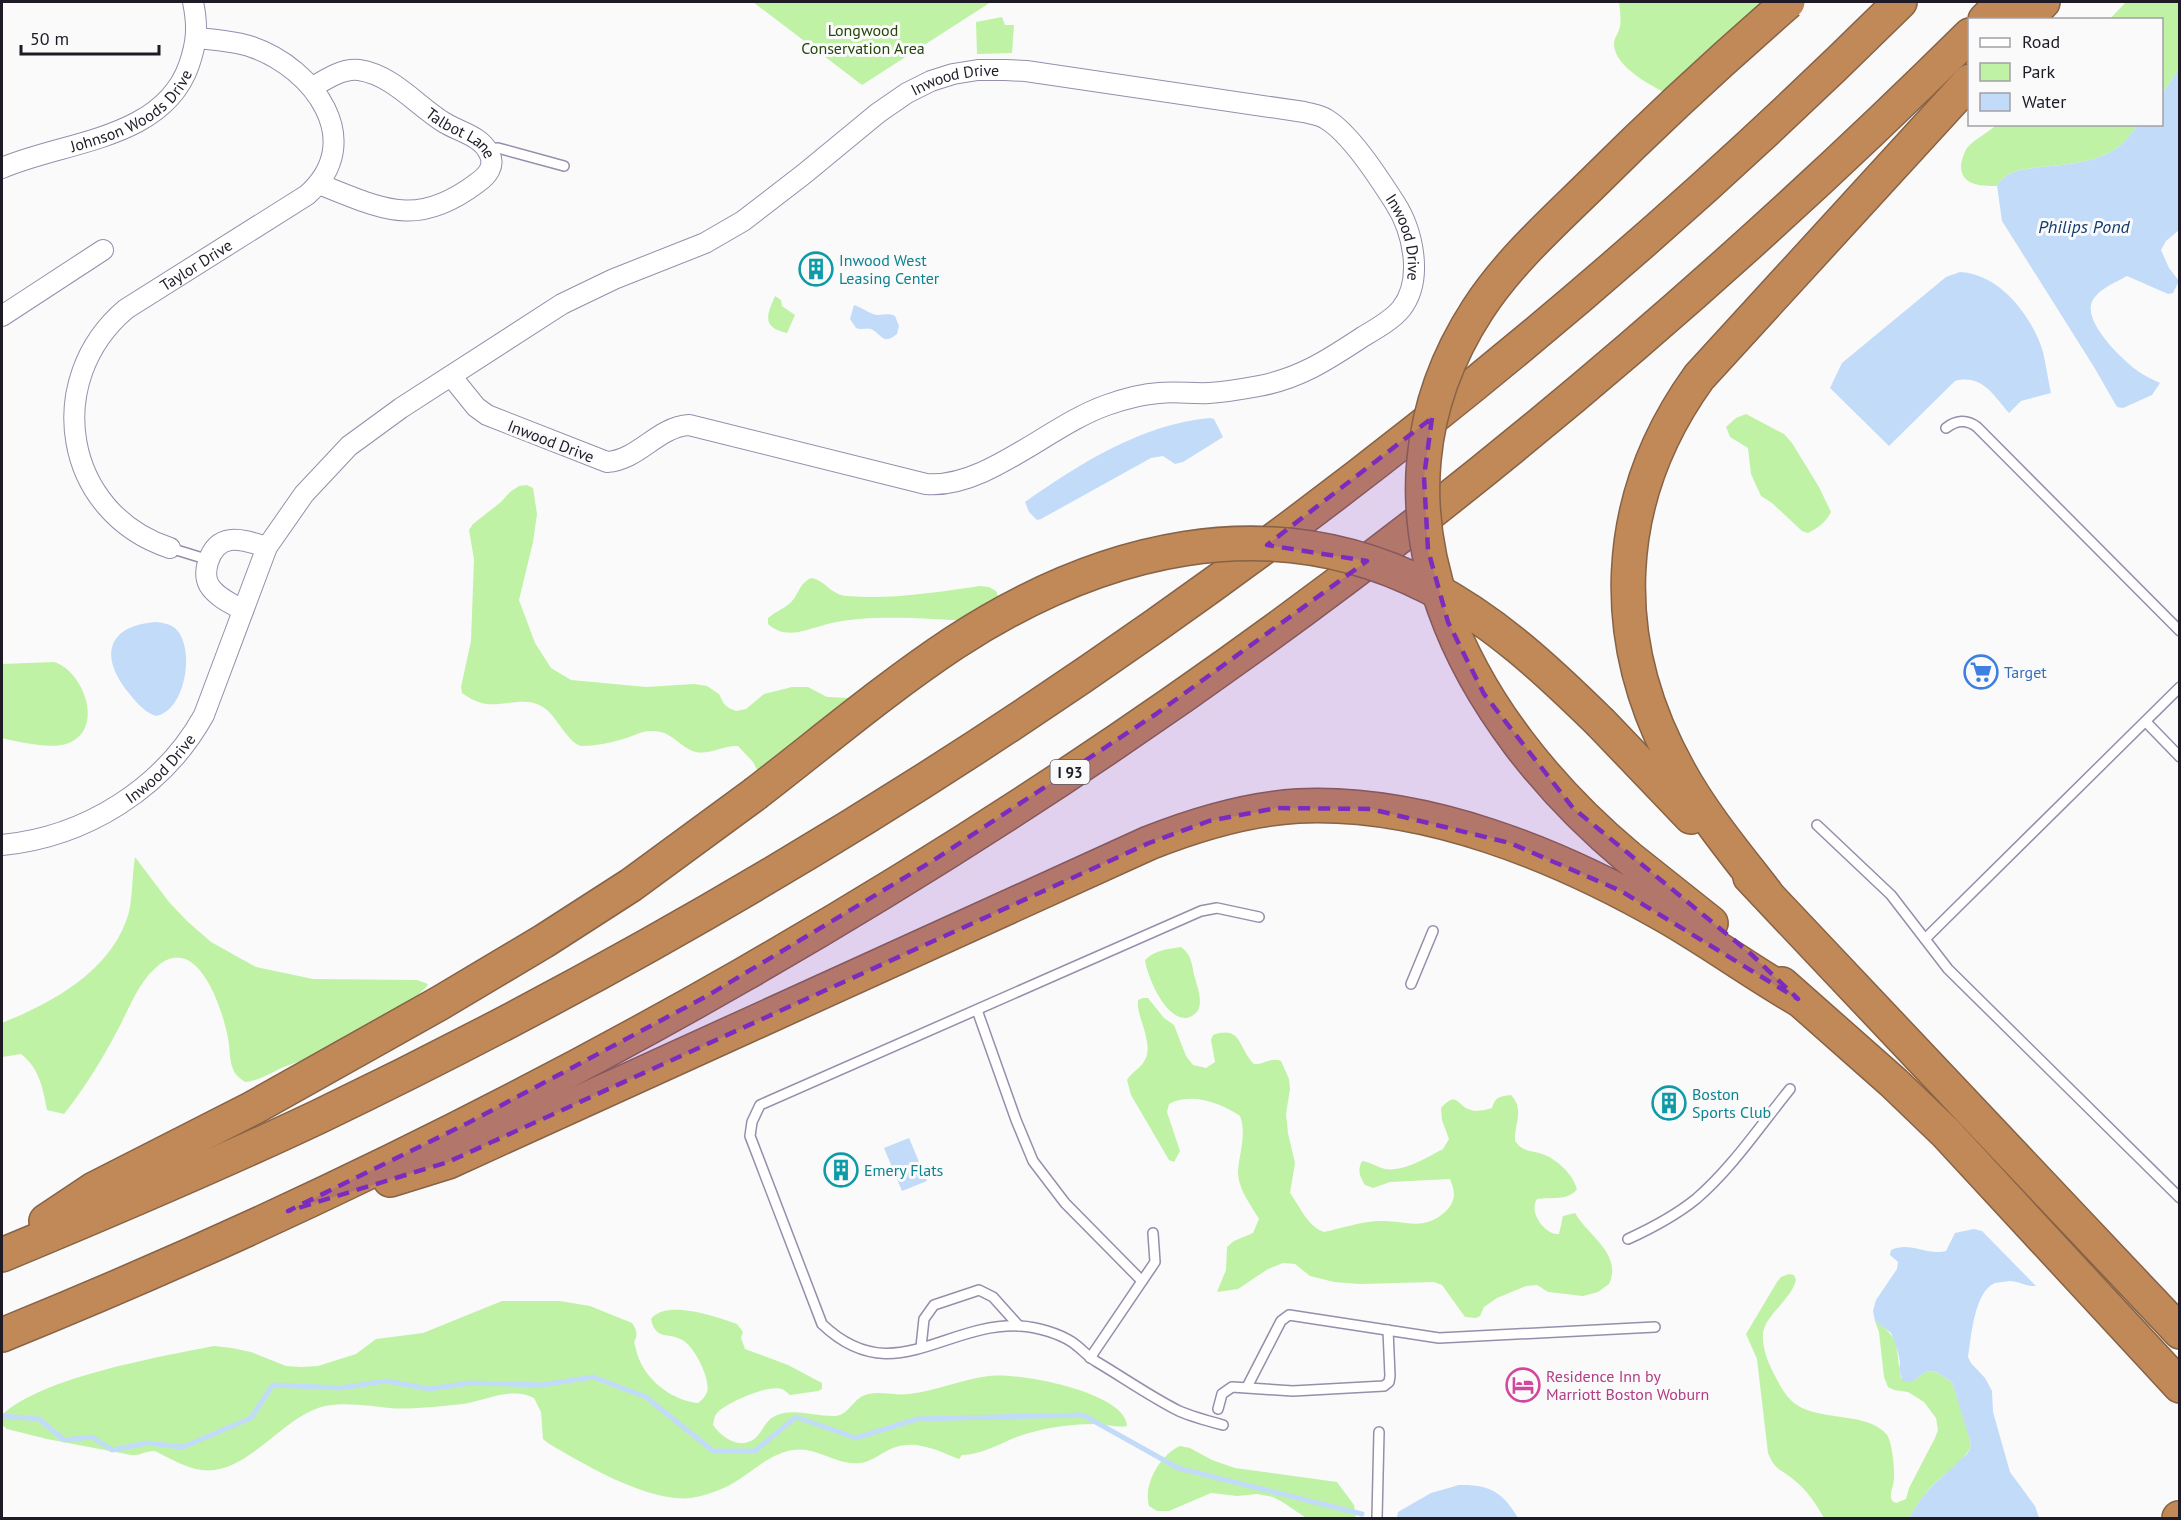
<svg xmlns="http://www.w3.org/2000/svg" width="2181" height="1520" font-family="'PT Sans',sans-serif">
<rect width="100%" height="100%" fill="#fafafa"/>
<g fill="#bff2a5">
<path d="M753 2H991L862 85Z"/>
<path d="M1619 2H1787L1673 96C1654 88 1614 67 1614 44 1614 38 1617 36 1619 30 1622 22 1620 10 1619 2Z"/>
<path d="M2126 2H2179V69L2162 94V20H2109Z"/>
<path d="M1002 17 1005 25H1014L1012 53 977 54 976 22Z"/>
<path d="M1996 125H2138C2131 134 2123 145 2112 151 2088 166 2047 165 2020 170 2011 172 2001 178 1997 186 1982 186 1961 186 1961 166 1961 161 1964 153 1967 148 1974 139 1988 133 1996 125Z"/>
<path d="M775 296 781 300 782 306 795 315 787 333C761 327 767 315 775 296Z"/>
<path d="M1746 414 1784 434 1792 443 1819 487 1831 512C1826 522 1818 528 1808 533L1802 531 1772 503 1761 496 1751 474 1748 448 1730 437 1726 427 1736 418Z"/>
<path d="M527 485 533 488 537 514 533 542 519 600 535 643 551 668 571 680 593 682 646 687 694 684 707 686 719 694 724 704 729 708 736 711 746 709 764 694 792 687H808L827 697 852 698 758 772 753 762 738 746C724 745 710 755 696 752 678 747 673 730 650 731 641 731 632 737 623 739 610 743 595 746 581 746 567 742 557 716 543 707 525 696 506 706 487 704 478 703 469 698 462 693L461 687 471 641 474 559 469 530 473 524 501 502 510 492 519 486Z"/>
<path d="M811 578C825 580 831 595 847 596 891 600 937 592 980 586L989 587 996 591 999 598 971 621C927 619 866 613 824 625 805 630 785 640 768 624V618C775 612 783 609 789 604 799 596 798 584 811 578Z"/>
<path d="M54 662C84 671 106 731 66 744 50 749 18 742 2 738V664Z"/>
<path d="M135 857 169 902 187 921 211 942 256 967 313 979 417 980 428 984C421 999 346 1043 328 1051 314 1057 299 1061 284 1067 272 1072 259 1081 245 1082 241 1079 235 1075 233 1069 229 1060 230 1048 228 1038 223 1011 199 935 160 964 138 981 129 1010 116 1033 103 1058 82 1092 64 1114L47 1110C43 1088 39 1068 21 1054L2 1057V1023C54 1002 113 970 129 912 133 893 132 875 135 857Z"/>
<path d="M1181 947C1191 954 1192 964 1194 975 1197 985 1202 998 1199 1008 1198 1012 1194 1015 1190 1017 1167 1025 1147 976 1145 960 1155 950 1168 949 1181 947Z"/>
<path d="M1143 998H1148L1164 1018 1174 1025 1186 1056 1193 1065 1206 1068 1215 1062 1211 1040 1213 1035C1242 1025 1238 1048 1254 1064 1265 1065 1268 1057 1281 1061L1289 1079 1290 1089 1286 1114 1288 1133 1295 1163 1290 1193C1299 1205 1308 1227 1324 1232 1342 1228 1360 1222 1379 1221 1406 1220 1425 1233 1448 1209 1456 1199 1455 1191 1450 1179L1390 1182 1373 1188 1365 1185C1360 1177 1357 1171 1362 1161 1371 1162 1376 1167 1385 1169 1405 1172 1425 1158 1443 1149L1449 1139 1442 1120 1441 1108C1458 1090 1456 1106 1471 1110 1477 1112 1486 1110 1492 1108 1495 1097 1500 1096 1511 1095 1525 1110 1514 1124 1515 1141 1523 1153 1533 1150 1545 1155 1559 1161 1573 1175 1577 1189 1569 1201 1550 1197 1537 1199 1528 1212 1545 1235 1559 1234L1563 1216 1575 1213C1588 1236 1623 1254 1609 1284L1598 1292 1583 1296 1548 1292 1537 1285 1526 1286 1497 1298 1484 1307 1480 1316 1476 1318 1465 1317 1442 1285 1434 1282 1360 1284 1334 1282 1310 1276 1295 1264 1283 1263 1268 1269 1238 1289 1217 1292 1226 1270 1227 1247 1234 1241 1253 1233 1259 1219C1251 1205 1238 1189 1238 1172 1239 1153 1247 1134 1240 1116 1221 1103 1191 1092 1169 1104L1167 1112 1180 1151 1174 1162 1169 1160 1131 1095 1127 1080C1131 1073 1138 1070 1143 1063 1155 1048 1140 1023 1138 1007V1000Z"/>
<path d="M1789 1274 1794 1275 1796 1280C1791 1300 1765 1315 1763 1333 1762 1347 1767 1360 1773 1372 1779 1384 1786 1398 1797 1405 1821 1421 1869 1412 1887 1435 1892 1441 1895 1470 1894 1479 1894 1485 1890 1491 1891 1497 1892 1502 1893 1501 1896 1503L1906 1499 1909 1488 1935 1438 1938 1430 1936 1418 1924 1402 1908 1392 1894 1390 1888 1387 1884 1377 1879 1332 1875 1321C1903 1339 1895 1351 1901 1378L1912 1382 1927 1371 1936 1372 1952 1382 1969 1434 1971 1447C1961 1464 1944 1473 1931 1487 1922 1497 1917 1508 1909 1518H1824C1816 1504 1807 1490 1794 1480 1780 1468 1776 1472 1768 1453L1757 1359 1746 1334 1777 1282 1781 1277Z"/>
<path d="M502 1301H560L590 1306 632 1323C637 1330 638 1335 634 1342 636 1348 637 1356 640 1361 649 1383 675 1401 698 1403 702 1400 705 1397 707 1392 711 1380 695 1348 684 1341 669 1331 656 1342 651 1319 667 1299 716 1317 737 1324L743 1332 741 1338 745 1349 788 1365 822 1383V1389L818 1391 790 1395C787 1393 785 1390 782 1389 769 1384 728 1402 718 1412 714 1416 714 1420 713 1425 720 1435 735 1447 748 1442 762 1438 763 1420 777 1415 795 1408 816 1417 836 1416 850 1414 854 1396 869 1394 882 1391 896 1396 909 1394 937 1391 962 1379 989 1376 1017 1372 1126 1392 1127 1426 1117 1428 1106 1424 1095 1424 1074 1424 1049 1427 1029 1433 1006 1439 985 1455 962 1455L959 1459C938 1451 916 1439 893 1448 882 1452 872 1462 860 1463 837 1466 817 1446 793 1450 768 1454 752 1473 730 1485 718 1491 704 1496 691 1498 649 1503 583 1464 548 1443L543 1439 541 1412 534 1398C511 1386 486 1401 463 1404 439 1406 412 1410 389 1408 368 1406 347 1402 325 1406 282 1416 247 1476 202 1470 186 1468 169 1458 155 1451 147 1450 140 1456 131 1455L47 1439 7 1429 2 1425V1415C42 1377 159 1357 214 1346L232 1348 251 1352 286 1366 301 1367 318 1366 356 1354 376 1339 423 1333Z"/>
<path d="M1180 1446 1190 1448 1212 1460 1235 1468 1337 1482 1354 1505 1356 1518H1306L1284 1503 1273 1497 1257 1494 1237 1496 1211 1493 1169 1511H1157L1149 1506C1143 1484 1160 1455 1180 1446Z"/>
</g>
<g fill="#c2dbf9">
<path d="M2179 69V230L2166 241 2161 250 2169 268 2179 281 2173 293 2168 294 2127 276C2115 283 2095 290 2091 305 2087 325 2121 358 2135 369 2143 375 2151 379 2160 383L2152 395 2123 408 2117 407 2094 367 2002 221 1997 186C2001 178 2011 172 2020 170 2047 165 2088 166 2112 151 2123 145 2131 134 2138 125L2162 124V94Z"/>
<path d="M1960 272C2000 274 2032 316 2043 352 2046 365 2048 380 2051 393L2021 401 2009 413C1993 395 1982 374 1955 381L1889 446 1830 388 1842 363 1946 277Z"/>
<path d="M854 305C861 307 867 312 873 314 881 317 886 312 895 316L899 326 897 334C882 346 882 334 871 329 867 328 860 330 856 328L850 319Z"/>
<path d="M1210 418 1214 419 1223 437 1183 462 1175 464 1163 456 1151 458 1041 519 1037 520 1029 512 1025 502C1079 464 1142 424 1210 418Z"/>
<path d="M157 622C163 623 170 624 175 628 196 647 186 711 156 716 144 712 136 702 128 692 98 654 109 625 157 622Z"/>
<path d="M909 1138 927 1181 902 1191 884 1148Z"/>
<path d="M1974 1229 1982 1231 2036 1286C2026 1287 2019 1281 2009 1281 2005 1282 1999 1282 1995 1283 1974 1291 1971 1339 1968 1357L1971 1363 1985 1378 1992 1391 1993 1412 2010 1472 2035 1506 2039 1518H1909L1921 1499 1933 1485 1967 1454 1971 1447 1970 1441 1952 1382 1936 1372 1927 1371 1912 1382H1903L1899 1370 1900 1362 1898 1352 1891 1333 1875 1321 1873 1311 1876 1300 1897 1269 1898 1262 1890 1255 1891 1250C1910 1241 1927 1256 1946 1251L1955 1233Z"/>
<path d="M1459 1485C1489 1484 1503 1492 1518 1518L1440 1517 1436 1518H1397L1398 1512 1431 1493Z"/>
</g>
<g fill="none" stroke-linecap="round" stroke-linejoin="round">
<path stroke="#c2dbf9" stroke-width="5" d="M2 1416 39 1419 64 1440 92 1437 112 1450 147 1443 183 1447 251 1418 273 1385 341 1388 386 1381 430 1389 470 1383 542 1385 593 1377 646 1397 713 1451H755L796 1417 856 1438 917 1419 1083 1415 1178 1468 1362 1514"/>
<defs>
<g id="lane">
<path d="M487 149 498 148 564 166"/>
<path d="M1946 428C1956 420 1967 419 1977 427L2180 631"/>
<path d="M170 548 209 560"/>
<path d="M2146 722 2180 757"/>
<path d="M1817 825 1891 895 1948 969 2180 1198"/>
<path d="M1925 939 2180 687"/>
<path d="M1411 984 1433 931"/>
<path d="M977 1010 1016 1120 1033 1161 1065 1203 1142 1281"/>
<path d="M1628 1239C1652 1228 1675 1216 1696 1199 1732 1168 1760 1126 1790 1089"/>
<path d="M921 1347 924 1319 934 1305 979 1290 993 1297 1019 1326"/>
<path d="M1090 1358 1155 1262 1153 1233"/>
<path d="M1247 1387 1281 1321 1289 1315 1439 1338 1655 1327"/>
<path d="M1218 1409 1222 1394 1232 1387 1293 1391 1384 1386 1389 1382 1390 1376 1388 1330"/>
<path d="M1223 1425C1208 1421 1193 1417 1179 1411 1151 1397 1124 1378 1097 1362 1087 1356 1081 1348 1072 1342 1058 1333 1037 1327 1020 1326 945 1322 892 1391 822 1324L750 1136 752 1122 760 1105 1201 911 1217 908 1259 917"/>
<path d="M1377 1518 1379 1432"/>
</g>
<g id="street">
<path id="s1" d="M313 87C326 79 343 68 359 70 393 75 417 106 445 123 460 132 481 136 489 153 496 166 487 176 477 183 416 229 383 209 319 184"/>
<path id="s2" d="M2 168C64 141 163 140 189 65 197 42 198 26 193 2"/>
<path d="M2 316 103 250"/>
<path id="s3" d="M170 548C63 513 42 380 126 309L307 195C368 141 313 68 252 47 235 41 215 40 197 38"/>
<path d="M243 610C232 604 216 597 209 585 205 578 206 569 208 562 218 530 243 540 267 547"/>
<path id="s4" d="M2 845C85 837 163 789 204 715L267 547 304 494 349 446 401 408 562 304 614 279 705 243 743 221 804 174 878 113 907 93 931 81 953 74 978 70H1005L1026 71 1304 112C1311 114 1320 115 1326 119 1350 133 1379 178 1395 203 1413 231 1424 280 1401 309 1392 320 1376 329 1364 336 1329 359 1301 378 1259 386 1243 389 1226 392 1209 393 1193 394 1176 391 1159 393 1141 394 1124 399 1107 405 1049 425 986 489 926 484L689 425C657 427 639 460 607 462L487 415 476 407 451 376"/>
</g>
<g id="highway">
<path d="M1985 20 2003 2"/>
<path d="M2026 20 2043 2"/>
<path d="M1601 723 1691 817"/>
<path d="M1628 857 1711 923"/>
<path d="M1750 877 2180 1332"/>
<path d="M1766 893C1736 854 1703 815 1679 771 1606 641 1611 499 1699 377L1970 81"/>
<path d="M1782 984 1894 1083 1946 1133 2180 1386"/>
<path d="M390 1180 448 1162 1149 843C1197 824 1246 809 1298 806 1425 800 1559 855 1667 917 1712 943 1753 973 1798 999"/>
<path d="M46 1221 94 1189 253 1108 440 1003 544 941 631 885 755 794"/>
<path d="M2 1255C108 1211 214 1166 318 1117 902 837 1440 458 1900 2"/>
<path d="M2 1335C510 1129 992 855 1425 517 1616 367 1797 206 1970 35"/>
<path d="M2179 1518H2180"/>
</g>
</defs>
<use href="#lane" stroke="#988dab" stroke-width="12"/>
<use href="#street" stroke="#988dab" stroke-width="22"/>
<use href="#highway" stroke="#876246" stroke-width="36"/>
<use href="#lane" stroke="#fff" stroke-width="9"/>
<use href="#street" stroke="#fff" stroke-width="20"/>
<use href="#highway" stroke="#c08957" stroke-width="33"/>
<defs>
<g id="highway-bridge">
<path d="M755 794C820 744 886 688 954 643 1098 549 1268 504 1429 587 1495 621 1549 672 1601 723"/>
<path d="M1628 857C1467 722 1348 509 1478 309 1508 263 1550 225 1589 187 1653 123 1720 61 1788 2"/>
</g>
</defs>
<use href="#highway-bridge" stroke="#876246" stroke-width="36" stroke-linecap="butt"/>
<use href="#highway-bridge" stroke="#c08957" stroke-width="33"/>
</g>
<path fill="#7b2cbf" fill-opacity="0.2" stroke="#7b2cbf" stroke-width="4.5" stroke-dasharray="12 8" stroke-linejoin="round" d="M1432 418 1424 477 1428 550 1448 622 1484 694 1573 808 1751 954 1798 999 1621 891 1510 843 1371 809 1277 808 1209 821 1149 843 448 1162 288 1211 468 1123 707 996 934 860 1156 714 1367 561 1267 545Z"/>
<defs>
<symbol id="building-ring" viewBox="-11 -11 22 22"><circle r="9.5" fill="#fafafa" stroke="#0f9aa8" stroke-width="1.5"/><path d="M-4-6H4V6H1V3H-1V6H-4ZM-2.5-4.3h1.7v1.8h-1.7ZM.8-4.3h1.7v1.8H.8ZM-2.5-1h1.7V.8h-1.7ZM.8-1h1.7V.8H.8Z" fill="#0f9aa8"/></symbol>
<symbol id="supermarket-ring" viewBox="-11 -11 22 22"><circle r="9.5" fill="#fafafa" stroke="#3f7fe0" stroke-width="1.5"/><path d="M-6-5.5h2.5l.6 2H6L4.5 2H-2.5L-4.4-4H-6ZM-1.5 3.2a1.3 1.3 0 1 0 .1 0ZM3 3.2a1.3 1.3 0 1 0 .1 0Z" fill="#3f7fe0"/></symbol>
<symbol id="hotel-ring" viewBox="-11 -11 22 22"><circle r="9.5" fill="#fafafa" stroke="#d1479c" stroke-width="1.5"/><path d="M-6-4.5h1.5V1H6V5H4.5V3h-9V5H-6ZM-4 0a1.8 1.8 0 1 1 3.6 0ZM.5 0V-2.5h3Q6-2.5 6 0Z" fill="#d1479c"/></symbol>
</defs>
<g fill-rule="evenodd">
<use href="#building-ring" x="797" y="250" width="38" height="38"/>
<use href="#supermarket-ring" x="1962" y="653" width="38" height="38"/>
<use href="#building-ring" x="1650" y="1084" width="38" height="38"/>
<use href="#building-ring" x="822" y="1151" width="38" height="38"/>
<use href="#hotel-ring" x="1504" y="1366" width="38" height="38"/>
</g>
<g text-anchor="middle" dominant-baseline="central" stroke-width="6" stroke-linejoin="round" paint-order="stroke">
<rect fill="#fafafa" stroke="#605d66" stroke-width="1.5" x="1050.5" y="760" width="39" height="24" rx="4.5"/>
<g font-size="15" font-weight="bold" fill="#1e1a26">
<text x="1070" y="772">I 93</text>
</g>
<g font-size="16" fill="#24460d" stroke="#fafafa">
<text x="863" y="30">Longwood<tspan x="863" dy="18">Conservation Area</tspan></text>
</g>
<g font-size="16" fill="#1e1a26" stroke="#fafafa">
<text stroke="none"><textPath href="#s4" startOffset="1274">Inwood Drive</textPath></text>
<text stroke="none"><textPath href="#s2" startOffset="144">Johnson Woods Drive</textPath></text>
<text stroke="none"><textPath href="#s1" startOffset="171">Talbot Lane</textPath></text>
<text stroke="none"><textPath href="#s4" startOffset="1796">Inwood Drive</textPath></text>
<text stroke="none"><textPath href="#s3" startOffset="380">Taylor Drive</textPath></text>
<text transform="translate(551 441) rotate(21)">Inwood Drive</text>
<text stroke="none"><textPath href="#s4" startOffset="180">Inwood Drive</textPath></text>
</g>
<g font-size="16" fill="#0d838f" stroke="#fafafa" text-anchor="start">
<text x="839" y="260">Inwood West<tspan x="839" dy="18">Leasing Center</tspan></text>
<text x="1692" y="1094">Boston<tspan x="1692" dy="18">Sports Club</tspan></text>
<text x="864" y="1170">Emery Flats</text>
</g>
<g font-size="16" fill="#366cbe" stroke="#fafafa" text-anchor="start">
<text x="2004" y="672">Target</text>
</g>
<g font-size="16" fill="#b23c85" stroke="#fafafa" text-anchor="start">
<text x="1546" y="1376">Residence Inn by<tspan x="1546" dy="18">Marriott Boston Woburn</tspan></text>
</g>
<g font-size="18" font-style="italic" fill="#123b6a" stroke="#fafafa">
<text x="2084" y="226">Philips Pond</text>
</g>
</g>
<rect width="2181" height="1520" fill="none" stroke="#1e1a26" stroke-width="6"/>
<rect x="1968" y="18" width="195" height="108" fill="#fafafa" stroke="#a2a0a5" stroke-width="1.5"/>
<rect x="1980" y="38" width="30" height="9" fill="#ffffff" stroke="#a2a0a5" stroke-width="1.5"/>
<text x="2022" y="48" font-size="18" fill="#1e1a26">Road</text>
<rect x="1980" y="63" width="30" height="18" fill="#bff2a5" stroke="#a2a0a5" stroke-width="1.5"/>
<text x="2022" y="78" font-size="18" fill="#1e1a26">Park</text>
<rect x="1980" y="93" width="30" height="18" fill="#c2dbf9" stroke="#a2a0a5" stroke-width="1.5"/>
<text x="2022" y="108" font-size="18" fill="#1e1a26">Water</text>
<path d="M21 45v9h138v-9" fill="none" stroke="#1e1a26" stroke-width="3"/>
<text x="30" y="45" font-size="18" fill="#1e1a26" stroke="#fafafa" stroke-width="4.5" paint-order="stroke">50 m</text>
</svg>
